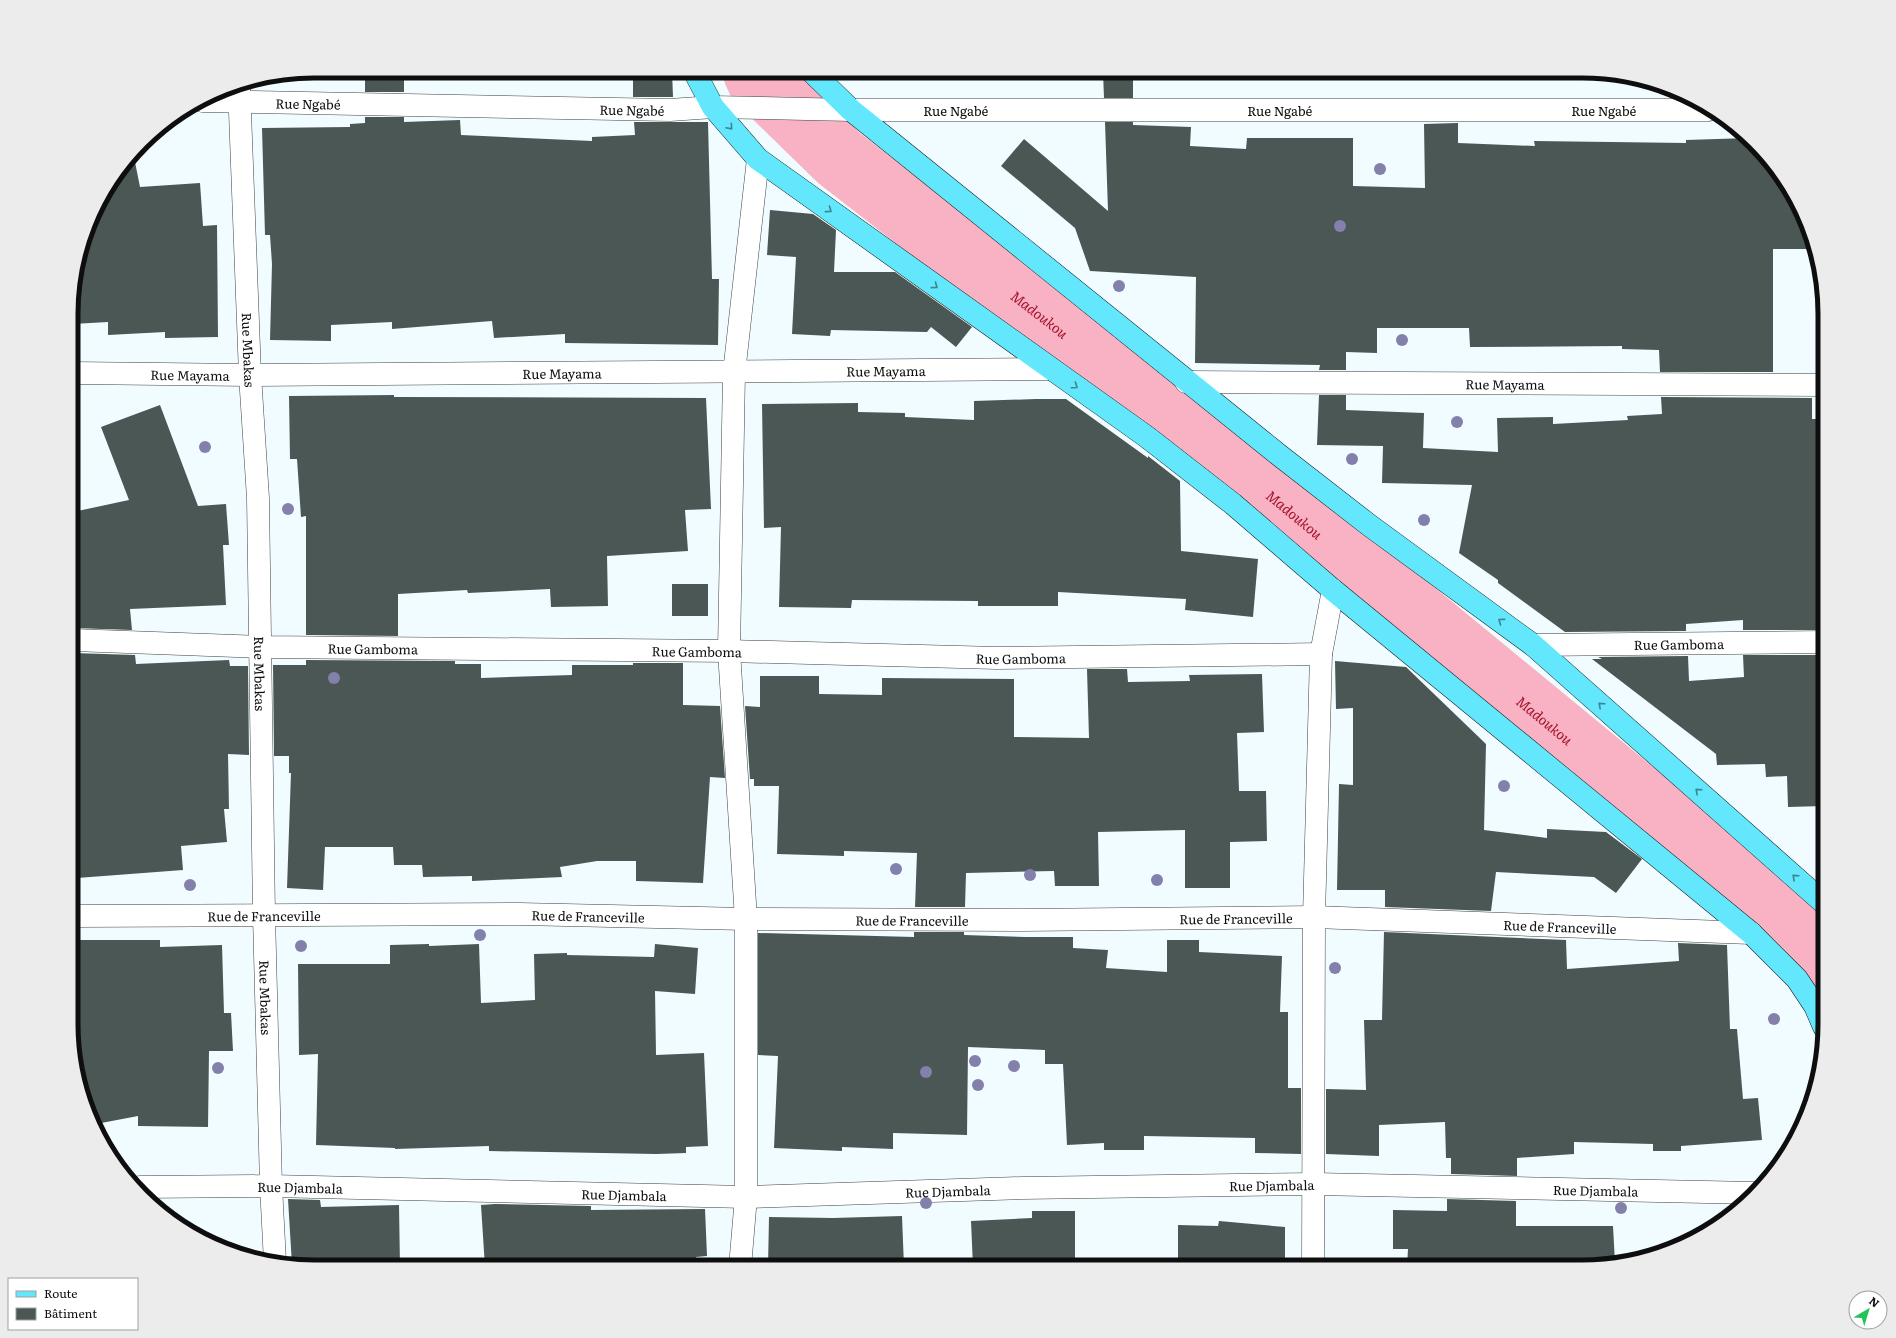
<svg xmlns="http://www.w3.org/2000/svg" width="1896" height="1338" font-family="Literata,serif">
<rect width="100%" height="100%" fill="#f0fcff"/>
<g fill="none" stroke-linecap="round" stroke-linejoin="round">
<path stroke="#f8b2c3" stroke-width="65" id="s1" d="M755 71 759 80 839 158 1247 475 1799 929 1824 968"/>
</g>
<g fill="#4a5754">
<rect x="365" y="71" width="39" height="21"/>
<path d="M633 71H672L673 97H633Z"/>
<path d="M1103 71H1133V98H1104Z"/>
<path d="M365 117H404V122L460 120 461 135 592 141V137L635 135 634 122H708L712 279H719L718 345 565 343V334L494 338 492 321 392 329V322L331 325V341L270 340 272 264 270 235H265L262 128 350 127V124L365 123Z"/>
<path d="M1105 122H1133V125L1191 127 1190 146 1246 149 1247 138H1353V186L1425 188 1424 124 1458 123V143L1535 146 1534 141 1686 143V140L1748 138 1765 154 1799 205 1811 249H1773V372H1660L1659 350 1622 349V346L1470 347 1469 328H1377V353L1346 352V370H1319L1320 365 1195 363 1196 277 1090 271 1075 228 1001 166 1024 139 1108 211Z"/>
<path d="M134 157 140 187 200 183 203 226 217 225 218 337 165 338V332L108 335V322L73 324V283L96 207Z"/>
<path d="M770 210 813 214 836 230 834 272H895L972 327 956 347 931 327 927 332 831 330 830 336 792 334 796 257 767 255Z"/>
<path d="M394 395V397L706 398 711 509 685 510 688 551 607 556 608 606 551 607 550 589 468 593 467 590 398 594V636L306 635V516L301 517 297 459H290L289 396Z"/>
<path d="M1319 395H1346V410L1424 413 1423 448 1498 452 1497 418 1553 417V424L1628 420 1627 416 1662 414 1661 397 1812 398V419H1824V630H1743V620L1686 624V631L1565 632 1498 583V580L1459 553 1472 485 1382 483 1383 446 1317 445Z"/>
<path d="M1036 399H1066L1148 458V456L1180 481 1181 551 1258 559 1253 617 1185 610 1186 599 1058 592V606H978V601L852 600 851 608 779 607 781 527 764 528 762 404 858 403V412L905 413V417L974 420V401Z"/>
<path d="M160 405 198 506 226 504 229 545H223L226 605 130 609 132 630 73 628V512L129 500 101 427Z"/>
<rect x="672" y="584" width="36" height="32"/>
<path d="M73 653 135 655 136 664 229 660 230 666H248L249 755 228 754 229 809H224L227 842 181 846 183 870 77 878 73 827Z"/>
<path d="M1743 655H1819L1821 704H1824V806L1788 807 1787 776 1766 777 1765 764 1717 765 1716 754 1592 659H1602L1598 657 1688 656 1689 681 1744 677Z"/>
<path d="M306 660 455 661V664H481V678L572 675V665H633V663H683V705L720 706 725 778 710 777 703 883 636 881V861H597L560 867 562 877 472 881V876L423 877 422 865H394L393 847H325L323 890 287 888 291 773H289V756H274L273 665H306Z"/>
<path d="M1335 661 1406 667 1486 744 1484 830 1547 838V829L1606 832 1642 859 1616 893 1594 877 1496 872 1491 911 1385 907V890H1337L1339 784 1353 785V708L1336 709Z"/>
<path d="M1087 669H1127L1128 682 1190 681 1189 675 1262 674 1264 732 1237 733 1239 791H1266L1267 841 1230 842V888H1185V830L1098 832 1099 886H1055L1054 871 966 873 965 907H915L917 853 844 851V856L777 854 779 786H754V779H750L745 706 760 707V676H819V694L882 695V678L1014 679V737L1089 738Z"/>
<path d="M914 932H964V935L1025 937H1073V948L1108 950 1106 968 1167 972V940H1199V952L1282 956 1280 1012H1288V1088H1301V1154L1255 1153V1138L1144 1136V1150H1104V1143L1067 1145 1063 1064H1045V1050L968 1047 967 1135 893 1133V1149L842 1147V1151L774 1148 778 1056 758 1055V933L914 937Z"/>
<path d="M1384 932 1566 940 1567 969 1679 961 1678 943 1727 945 1730 1029H1737L1743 1099 1758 1098 1762 1140 1681 1146V1151H1653V1144L1574 1142V1154L1517 1158V1176L1451 1174V1158H1446L1445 1122 1379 1125V1156L1326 1154V1089L1366 1090 1364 1020H1382Z"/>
<path d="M73 940H160V947L222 945 224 1013H231L233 1051H209L208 1127 138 1126V1116L96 1124 73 1055Z"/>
<path d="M429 944V946L479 944 481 1003 535 1000 534 954 567 953V955L654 957 655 944 698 948 695 994 655 991 656 1055 704 1053 708 1146 686 1147V1153L656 1154 489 1151V1146L395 1149V1148L316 1145 318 1054 299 1055 298 964H390V945Z"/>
<path d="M288 1199 320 1200 321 1207 399 1205 400 1267 292 1265Z"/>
<path d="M1447 1199 1516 1201V1226H1613L1615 1263 1582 1267H1407L1408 1249H1393V1210L1447 1211Z"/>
<path d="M495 1204 591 1206V1210L705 1209 707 1256 696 1257V1267H485L481 1205Z"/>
<path d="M1032 1211H1075V1267H973L971 1221 1032 1218Z"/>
<path d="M902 1216 904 1267H768L769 1217 833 1218Z"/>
<path d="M1219 1221 1285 1227V1267H1178V1225L1218 1226Z"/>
</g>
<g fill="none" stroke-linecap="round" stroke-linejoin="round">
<defs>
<g id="minor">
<path id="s2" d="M239 86 250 375 258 498 264 915 271 1186 275 1262"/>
<path id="s3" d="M203 101 670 110 713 107 851 110H1708"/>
<path id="s4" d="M73 373 250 375 1051 369"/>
<path id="s5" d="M1186 382 1824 385"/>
<path id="s6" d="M73 640 261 647 729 651 997 658 1321 654"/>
<path id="s7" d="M1533 645 1824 642"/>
<path id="s8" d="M73 916 520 914 746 919 1022 920 1314 917 1751 933"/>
<path id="s9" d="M140 1187 271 1186 746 1197 1022 1188 1314 1184 1754 1193"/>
<path d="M740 1267 746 1197V919L729 651 734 373 758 159"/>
<path d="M1313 1267 1314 917 1321 654 1333 590"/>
</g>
<g id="major">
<path d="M694 71 713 107 758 159 1147 437 1233 504 1333 590 1751 933 1797 979 1815 1006 1824 1027"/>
<path d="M811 71 851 110 1279 455 1369 525 1533 645 1824 903"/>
</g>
</defs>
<use href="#minor" stroke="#414141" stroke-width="23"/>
<use href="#major" stroke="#1f1f1f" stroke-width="23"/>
<use href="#minor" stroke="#fff" stroke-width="22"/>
<use href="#major" stroke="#62e7fd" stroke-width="22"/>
</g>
<g fill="#8381ac">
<circle cx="1380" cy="169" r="6"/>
<circle cx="1340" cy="226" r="6"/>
<circle cx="1119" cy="286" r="6"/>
<circle cx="1402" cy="340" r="6"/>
<circle cx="1457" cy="422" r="6"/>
<circle cx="205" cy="447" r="6"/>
<circle cx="1352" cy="459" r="6"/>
<circle cx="288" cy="509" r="6"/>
<circle cx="1424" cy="520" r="6"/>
<circle cx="334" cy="678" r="6"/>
<circle cx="1504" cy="786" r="6"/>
<circle cx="896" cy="869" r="6"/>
<circle cx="1030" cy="875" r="6"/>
<circle cx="1157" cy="880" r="6"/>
<circle cx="190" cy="885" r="6"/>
<circle cx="480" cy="935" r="6"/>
<circle cx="301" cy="946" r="6"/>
<circle cx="1335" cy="968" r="6"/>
<circle cx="1774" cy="1019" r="6"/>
<circle cx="975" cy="1061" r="6"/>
<circle cx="1014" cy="1066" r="6"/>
<circle cx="218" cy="1068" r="6"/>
<circle cx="926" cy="1072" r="6"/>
<circle cx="978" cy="1085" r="6"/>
<circle cx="926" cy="1203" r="6"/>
<circle cx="1621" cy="1208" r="6"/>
</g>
<defs><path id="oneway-chevron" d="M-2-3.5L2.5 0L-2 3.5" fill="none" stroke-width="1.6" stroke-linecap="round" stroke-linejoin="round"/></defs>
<g stroke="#3c8591">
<use href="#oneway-chevron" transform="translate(730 127) rotate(49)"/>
<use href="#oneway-chevron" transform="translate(829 210) rotate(36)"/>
<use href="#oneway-chevron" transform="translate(935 286) rotate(36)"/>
<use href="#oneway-chevron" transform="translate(1075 386) rotate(35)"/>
<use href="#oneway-chevron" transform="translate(1501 621) rotate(-144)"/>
<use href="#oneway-chevron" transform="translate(1601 705) rotate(-138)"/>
<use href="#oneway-chevron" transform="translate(1698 791) rotate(-138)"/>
<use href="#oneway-chevron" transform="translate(1795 877) rotate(-138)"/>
</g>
<g text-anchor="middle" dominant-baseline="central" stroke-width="4" stroke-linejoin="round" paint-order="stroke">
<g font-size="13" fill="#0e0e0e" stroke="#fff">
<text stroke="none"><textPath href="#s3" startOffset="105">Rue Ngabé</textPath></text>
<text stroke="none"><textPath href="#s3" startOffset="429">Rue Ngabé</textPath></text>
<text stroke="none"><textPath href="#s3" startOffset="753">Rue Ngabé</textPath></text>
<text stroke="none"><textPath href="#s3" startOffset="1077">Rue Ngabé</textPath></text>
<text stroke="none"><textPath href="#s3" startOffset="1401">Rue Ngabé</textPath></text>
<text stroke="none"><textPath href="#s2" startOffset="264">Rue Mbakas</textPath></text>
<text stroke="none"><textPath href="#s4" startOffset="813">Rue Mayama</textPath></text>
<text stroke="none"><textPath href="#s4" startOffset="489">Rue Mayama</textPath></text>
<text stroke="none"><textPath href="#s4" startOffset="117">Rue Mayama</textPath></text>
<text stroke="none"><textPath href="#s5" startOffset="319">Rue Mayama</textPath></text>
<text stroke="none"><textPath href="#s7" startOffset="146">Rue Gamboma</textPath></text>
<text stroke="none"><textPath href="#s6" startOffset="300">Rue Gamboma</textPath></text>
<text stroke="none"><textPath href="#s6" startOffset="624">Rue Gamboma</textPath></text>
<text stroke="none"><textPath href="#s6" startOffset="948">Rue Gamboma</textPath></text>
<text stroke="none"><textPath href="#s2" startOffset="588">Rue Mbakas</textPath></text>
<text stroke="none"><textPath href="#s8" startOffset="191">Rue de Franceville</textPath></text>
<text stroke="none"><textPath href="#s8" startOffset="515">Rue de Franceville</textPath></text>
<text stroke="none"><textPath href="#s8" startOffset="1163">Rue de Franceville</textPath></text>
<text stroke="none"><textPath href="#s8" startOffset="839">Rue de Franceville</textPath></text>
<text stroke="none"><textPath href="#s8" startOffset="1487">Rue de Franceville</textPath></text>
<text stroke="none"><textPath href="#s2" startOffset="912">Rue Mbakas</textPath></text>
<text stroke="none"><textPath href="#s9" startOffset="1132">Rue Djambala</textPath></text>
<text stroke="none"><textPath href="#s9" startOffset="160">Rue Djambala</textPath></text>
<text stroke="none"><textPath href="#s9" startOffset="1456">Rue Djambala</textPath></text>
<text stroke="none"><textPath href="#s9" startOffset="808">Rue Djambala</textPath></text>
<text stroke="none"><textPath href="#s9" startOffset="484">Rue Djambala</textPath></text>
</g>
<g font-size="14" font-style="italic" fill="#a5122d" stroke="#fff">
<text stroke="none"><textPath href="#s1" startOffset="376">Madoukou</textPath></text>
<text stroke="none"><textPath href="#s1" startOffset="700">Madoukou</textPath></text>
<text stroke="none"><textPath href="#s1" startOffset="1024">Madoukou</textPath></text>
</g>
</g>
<path d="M0 0H1896V1338H0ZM314 78H1582A236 236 0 0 1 1818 314V1024A236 236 0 0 1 1582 1260H314A236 236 0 0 1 78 1024V314A236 236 0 0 1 314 78Z" fill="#ececec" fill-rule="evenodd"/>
<path fill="none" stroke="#0e0e0e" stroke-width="5" d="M314 78H1582A236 236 0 0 1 1818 314V1024A236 236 0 0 1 1582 1260H314A236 236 0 0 1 78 1024V314A236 236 0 0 1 314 78Z"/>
<rect x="8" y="1278" width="130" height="52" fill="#ffffff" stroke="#9f9f9f"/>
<rect x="16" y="1291" width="20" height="6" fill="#62e7fd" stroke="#9f9f9f"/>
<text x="44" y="1298" font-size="12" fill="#0e0e0e">Route</text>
<rect x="16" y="1308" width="20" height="12" fill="#4a5754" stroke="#9f9f9f"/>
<text x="44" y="1318" font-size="12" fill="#0e0e0e">Bâtiment</text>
<g transform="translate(1868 1310) rotate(38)"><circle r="19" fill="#ffffff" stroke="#9f9f9f"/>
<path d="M0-3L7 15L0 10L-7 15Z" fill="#21c458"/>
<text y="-6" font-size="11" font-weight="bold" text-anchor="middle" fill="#0e0e0e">N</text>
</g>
</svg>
